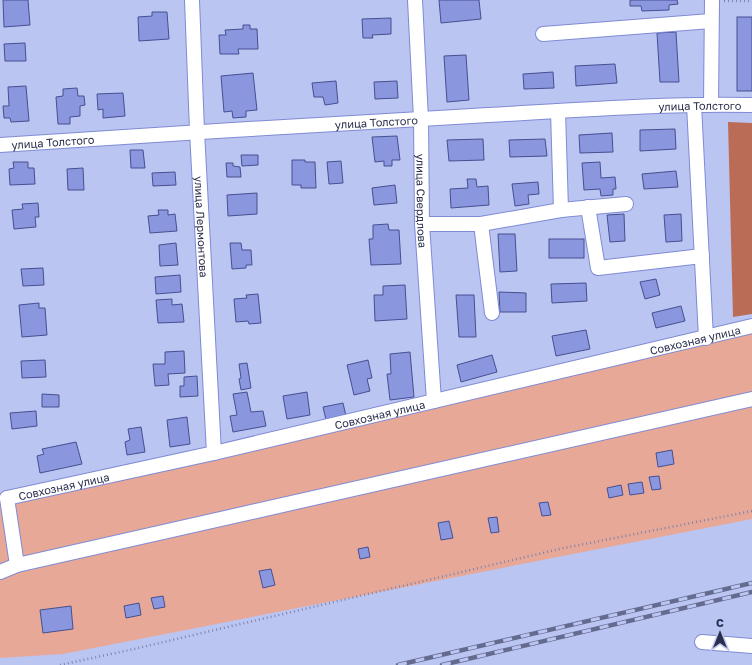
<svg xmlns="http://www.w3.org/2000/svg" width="752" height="665" font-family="'Golos Text',sans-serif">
<rect width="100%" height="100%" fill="#bbc5f2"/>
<path fill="#e8a897" d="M752 327V519L63 654 0 658V499Z"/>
<path fill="#bb6c57" d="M728 122 752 123V314L733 317Z"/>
<g fill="#8a96dd" stroke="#464f91">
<path d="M3 0H28L30 25 4 27Z"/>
<path d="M439 0H479L481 19 441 23Z"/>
<path d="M630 0H677L678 4 669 5V10L642 11 641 6H630Z"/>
<path d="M152 12H167L169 39 139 41 138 17 152 16Z"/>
<rect x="737" y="17" width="15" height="74"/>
<path d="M391 18V34L372 35 373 38H363L362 19Z"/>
<path d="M243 25H250V29H257L258 49H238L239 54H220L219 35H226L225 30 243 29Z"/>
<path d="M676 32 679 82H660L657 33Z"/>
<path d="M25 43 26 61H5L4 44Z"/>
<path d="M466 55 469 100 447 102 444 56Z"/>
<path d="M615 64 617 83 576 86 575 66Z"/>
<path d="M553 72 554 88 524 89 523 74Z"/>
<path d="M253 73 257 110 246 111V117L233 118 232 111 224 112 221 76Z"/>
<path d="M336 81 338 103 325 105 323 97H314L312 83Z"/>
<path d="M397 81 398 98 375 99 374 82Z"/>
<path d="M26 86 29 121 11 122 10 118H4L3 106H9L8 87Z"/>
<path d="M77 88 78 96H84L85 105 80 106V116L70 117V124H58L56 97 63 96V89Z"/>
<path d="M123 93 125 116 103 118V109L98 110 97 94Z"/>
<path d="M675 129 676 149 640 151V130Z"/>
<path d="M612 133 613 152 580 153 579 135Z"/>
<path d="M397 136 400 160H392V166H384V161L375 162 372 137Z"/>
<path d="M483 139 484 160 449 161 447 140Z"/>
<path d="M545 139 547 156 510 157 509 140Z"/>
<path d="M130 150H143L145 168H131Z"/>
<path d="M241 155H258V165L242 166Z"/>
<path d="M292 160H305V162H315L316 188H301V185H292Z"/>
<path d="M341 161 343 183 329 184 327 162Z"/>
<path d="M13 162H28V168H34L35 184 10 185 9 169 14 168Z"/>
<path d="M600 162 601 178 615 177 616 189H613V195L601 196 600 189 584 190 582 163Z"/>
<path d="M226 163H233V166L240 167 241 177H227Z"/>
<path d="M83 168 84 190H68L67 169Z"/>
<path d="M676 171 678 187 644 189 642 174Z"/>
<path d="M175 172 176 185 153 186 152 173Z"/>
<path d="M467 179H476L477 187 488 186 489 205 451 208 450 189 468 188Z"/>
<path d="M538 182 539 194 528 195 529 204 515 206 512 184Z"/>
<path d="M395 185 397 203 374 205 372 188Z"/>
<path d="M257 193V214L228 216 227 195Z"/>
<path d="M38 203 39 217H35L36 227 14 229 12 210 23 209 22 204Z"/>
<path d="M158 210H168V215L175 214 177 231 150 233 148 216 159 215Z"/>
<path d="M624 214 625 241 610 242 607 215Z"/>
<path d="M681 214 682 241 666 242 664 215Z"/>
<path d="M388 224 389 230H399L401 264 371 265 369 239H373V225Z"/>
<path d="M498 234H515L517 271 500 272Z"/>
<rect x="549" y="239" width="35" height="19"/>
<path d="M176 243 178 265 160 266 159 245Z"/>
<path d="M230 243H241L242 250H251L252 265H246V268L232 269Z"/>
<path d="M43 268 44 285 23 286 21 269Z"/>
<path d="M180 275 181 292 156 294 155 277Z"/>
<path d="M656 279 660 295 645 299 640 282Z"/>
<path d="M586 283 587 301 552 303 551 284Z"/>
<path d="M405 285 407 319 375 321 374 295H383V286Z"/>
<path d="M499 292 526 293V312H500Z"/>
<path d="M258 294 261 323 249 324 248 321 236 322 234 299 247 298 246 295Z"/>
<path d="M456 295H474L476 337H459Z"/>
<path d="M172 299V305L182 304 184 322 158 323 156 300Z"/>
<path d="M39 303V308H45L47 335 22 337 19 305Z"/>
<path d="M681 306 685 321 656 328 652 313Z"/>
<path d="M586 330 590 349 556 356 552 336Z"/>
<path d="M184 351 185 373 168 374 169 385 155 386 153 364H165V352Z"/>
<path d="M410 352 414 397 390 400 387 374H391L390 354Z"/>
<path d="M492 355 497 372 461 382 457 365Z"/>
<path d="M45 360 46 377 22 378 21 361Z"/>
<path d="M368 360 372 378 367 379 370 391 354 395 347 365Z"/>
<path d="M247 363 251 388 241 390 239 379 241 378 239 364Z"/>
<path d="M197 376 198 396 180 397V386H184V377Z"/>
<path d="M247 392 251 412 263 411 266 426 233 432 230 416 237 415 233 394Z"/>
<path d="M307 392 310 415 287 419 283 396Z"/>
<path d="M42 394 59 395V407H42Z"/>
<path d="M343 403 346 416 326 420 323 407Z"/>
<path d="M36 411 37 426 12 429 10 413Z"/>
<path d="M187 417 190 444 170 447 167 420Z"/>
<path d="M141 427 145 452 127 455 125 442 130 440 128 429Z"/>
<path d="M76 442 82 464 40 473 37 456 44 454 42 449Z"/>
<path d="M672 450 674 464 658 467 656 453Z"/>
<path d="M659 476 661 489 652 490 649 477Z"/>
<path d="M642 482 644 493 630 495 628 484Z"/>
<path d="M621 485 623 495 609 498 607 488Z"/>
<path d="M548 502 551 515 542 516 539 503Z"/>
<path d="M497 517 499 532 491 533 488 518Z"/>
<path d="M449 521 453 538 441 540 438 523Z"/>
<path d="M368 547 370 557 360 559 358 549Z"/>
<path d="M271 569 275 585 263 588 259 571Z"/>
<path d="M163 596 165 607 154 609 151 598Z"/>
<path d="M139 603 141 615 126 618 124 606Z"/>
<path d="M71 606 73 629 43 633 40 610Z"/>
</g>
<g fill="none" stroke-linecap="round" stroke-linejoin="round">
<defs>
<g id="minor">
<path id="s1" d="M192 0 197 131 214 453"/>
<path id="s2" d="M415 0 421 119 422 224 434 401"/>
<path d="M543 34 711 21"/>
<path d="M711 104 712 0"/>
<path d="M694 105 706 338"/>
<path id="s3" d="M0 145C157 134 315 125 472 116 565 111 659 103 752 105"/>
<path d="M588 207 598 268 702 256"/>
<path d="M561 210 626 204"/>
<path d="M422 224H481L561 210 558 111"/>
<path d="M481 224 492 313"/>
<path id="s4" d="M7 498 214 453 752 326"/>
<path d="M7 498 17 565"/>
<path d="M0 572 17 565 752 399"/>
<path d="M702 642 752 646"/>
</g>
</defs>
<use href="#minor" stroke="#7f8bd4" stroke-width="16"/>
<g stroke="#7d85ac" stroke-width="2.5" stroke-dasharray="1 3" stroke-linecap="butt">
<path d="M724 1H752"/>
<path d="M60 665 134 649 564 548 752 511"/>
</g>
<use href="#minor" stroke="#fff" stroke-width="14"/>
<defs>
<g id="rail">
<path d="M398 665 752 583"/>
<path d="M442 665 752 592"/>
</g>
</defs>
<use href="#rail" stroke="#646b8f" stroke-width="4.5"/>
<use href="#rail" stroke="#bbc5f2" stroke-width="3" stroke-dasharray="9" stroke-linecap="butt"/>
</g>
<g text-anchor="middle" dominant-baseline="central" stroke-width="3.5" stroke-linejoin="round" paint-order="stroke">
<g font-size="11" fill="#292e4c" stroke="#bbc5f2">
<text stroke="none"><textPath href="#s3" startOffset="701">улица Толстого</textPath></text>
<text stroke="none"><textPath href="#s3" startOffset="377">улица Толстого</textPath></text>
<text stroke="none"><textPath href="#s3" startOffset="53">улица Толстого</textPath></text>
<text stroke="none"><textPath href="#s2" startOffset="201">улица Свердлова</textPath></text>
<text stroke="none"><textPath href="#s1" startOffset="227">улица Лермонтова</textPath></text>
<text stroke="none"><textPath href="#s4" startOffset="706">Совхозная улица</textPath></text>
<text stroke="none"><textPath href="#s4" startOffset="382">Совхозная улица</textPath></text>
<text stroke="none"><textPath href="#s4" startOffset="58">Совхозная улица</textPath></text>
</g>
</g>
<g transform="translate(720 633)" stroke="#bbc5f2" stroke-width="3" paint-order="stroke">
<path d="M0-3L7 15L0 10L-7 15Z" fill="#292e4c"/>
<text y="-6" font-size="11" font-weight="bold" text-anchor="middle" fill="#292e4c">С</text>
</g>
</svg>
